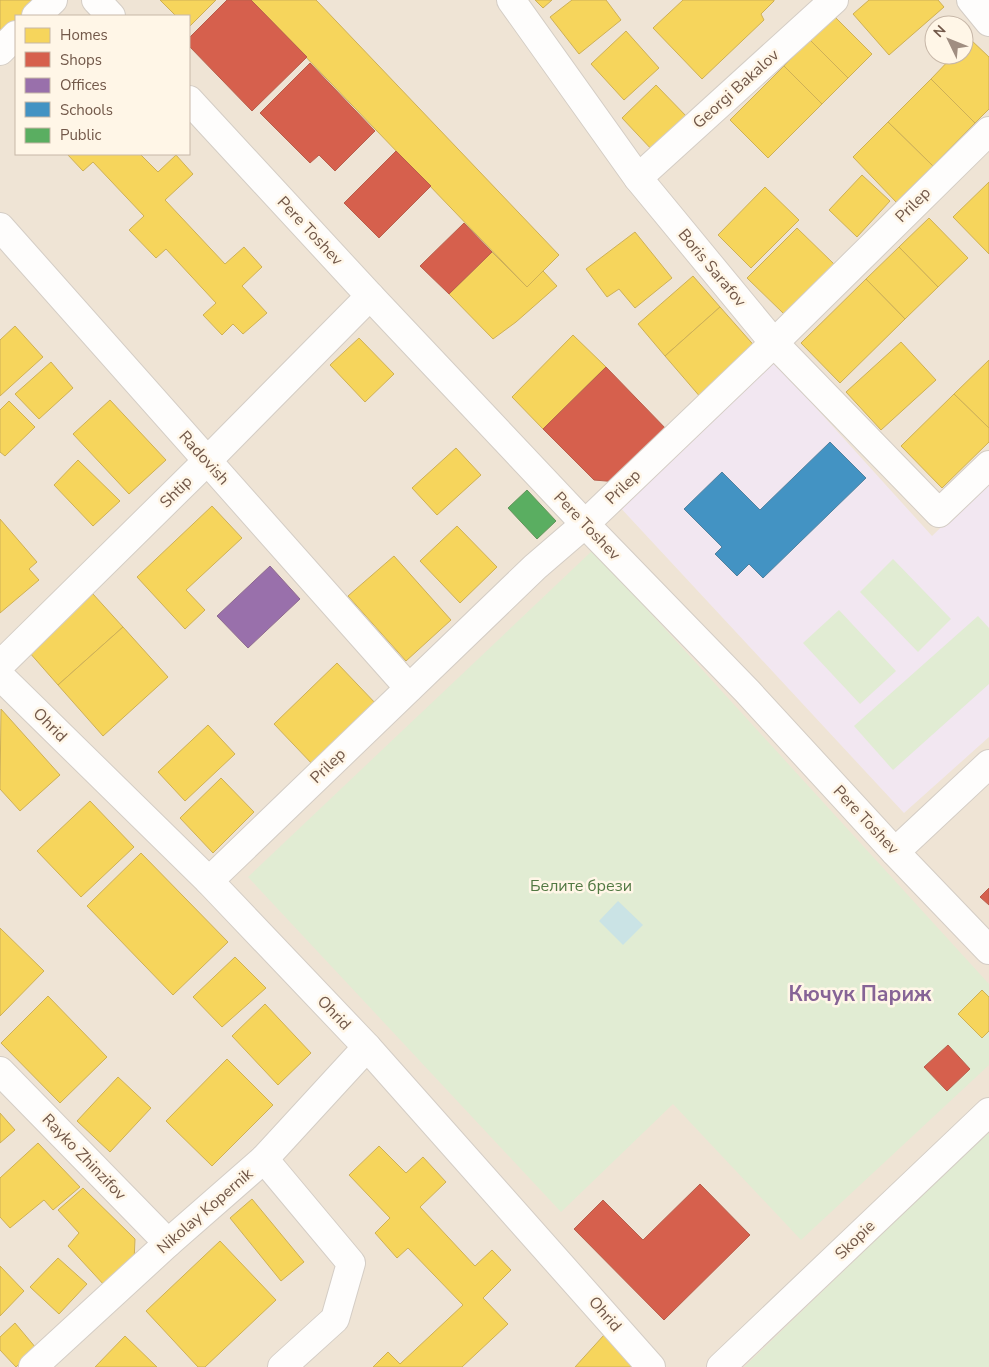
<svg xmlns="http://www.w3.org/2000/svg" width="989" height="1367" font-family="'Nunito Sans',sans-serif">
<rect width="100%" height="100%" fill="#f6f1e8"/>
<path fill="#efe4d5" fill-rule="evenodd" d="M0 0H989V1367H0ZM16 16H189V154H16ZM934 25H964V55H934Z"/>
<path fill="#f2e7f1" d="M770 357 932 536 989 481V737L904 813 617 504Z"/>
<g fill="#e1ecd3">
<path d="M593 550 989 984V1065L801 1240 673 1104 561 1212 248 877Z"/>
<path d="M893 559 951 619 918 652 860 592Z"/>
<path d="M839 610 896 671 860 704 803 643Z"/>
<path d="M978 616 989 628V684L893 770 854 726Z"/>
<path d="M989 1131V1367H744Z"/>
</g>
<path fill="#cae3e5" d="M618 901 643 925 623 945 599 921Z"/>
<g fill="#f6d55c" stroke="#ceb056">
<path d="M0 0H44L27 16H16V26L0 39Z"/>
<path d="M160 0H216L189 27V16H176Z"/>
<path d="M251 0H316L559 255 527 287Z"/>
<path d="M535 0H552L543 8Z"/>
<path d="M572 0H606L621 20 579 54 550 17Z"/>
<path d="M683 0H774V1L761 14 764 20 702 79 653 28Z"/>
<path d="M869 0H938L944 7 889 55 853 14Z"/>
<path d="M834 16 872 54 848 78 810 40Z"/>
<path d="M626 31 659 68 624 100 591 64Z"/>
<path d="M970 39 989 57V109L975 123 931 79 954 55H964V45Z"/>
<path d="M810 40 848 78 822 104 784 66Z"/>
<path d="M784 66 822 104 768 158 730 120Z"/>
<path d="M931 79 975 123 933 166 888 122Z"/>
<path d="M656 85 689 119 654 152 622 118Z"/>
<path d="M888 122 933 166 896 202 853 157Z"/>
<path d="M67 154H140L158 172 176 155 193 174 165 200 225 264 244 247 262 267 242 286 267 313 243 334 233 324 222 335 203 315 216 303 166 249 156 258 129 230 144 216 93 162 83 171Z"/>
<path d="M862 175 890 201 857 237 829 210Z"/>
<path d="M989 182V254L953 217Z"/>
<path d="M765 187 799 220 751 268 718 235Z"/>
<path d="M929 218 968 258 938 287 899 247Z"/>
<path d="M797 228 834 264 784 314 747 278Z"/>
<path d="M635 232 672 278 635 308 619 289 607 297 586 269Z"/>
<path d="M899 247 938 287 905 319 866 279Z"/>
<path d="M492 252 527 287 543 271 557 286 516 322 493 339 449 294Z"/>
<path d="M693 276 720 307 665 356 638 324Z"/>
<path d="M866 279 905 319 840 383 801 343Z"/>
<path d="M720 307 758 350 702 399 665 356Z"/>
<path d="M15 326 43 357 0 396V340Z"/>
<path d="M573 335 606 367 543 429 512 397Z"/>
<path d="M359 338 394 374 365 402 330 365Z"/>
<path d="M901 342 936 380 881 430 846 392Z"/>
<path d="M989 360V428L954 394Z"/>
<path d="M51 362 73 388 39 419 15 394Z"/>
<path d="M954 394 989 428V442L942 488 901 446Z"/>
<path d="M110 400 166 460 129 494 73 434Z"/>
<path d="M9 401 35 427 5 456 0 452V410Z"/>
<path d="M456 448 481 475 437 515 412 488Z"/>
<path d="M78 460 120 501 93 526 54 485Z"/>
<path d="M212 506 242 538 186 590 205 610 185 629 137 577Z"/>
<path d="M0 519 37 562 29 569 39 580 0 613Z"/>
<path d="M457 526 497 567 460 603 420 561Z"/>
<path d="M394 556 451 620 406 661 348 596Z"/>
<path d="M93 594 123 627 58 685 29 652Z"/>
<path d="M123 627 168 677 103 736 58 685Z"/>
<path d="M337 663 378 706 315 767 274 724Z"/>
<path d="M1 709 60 775 20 811 0 789Z"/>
<path d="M208 725 235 754 185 801 158 772Z"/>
<path d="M221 778 254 812 213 853 180 818Z"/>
<path d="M90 801 134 847 81 897 37 851Z"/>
<path d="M141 853 228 942 173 995 87 906Z"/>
<path d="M0 928 44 971 0 1016Z"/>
<path d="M235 957 266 988 222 1027 193 997Z"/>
<path d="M982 990 989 997V1031L982 1038 958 1014Z"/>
<path d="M48 996 107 1057 60 1103 1 1043Z"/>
<path d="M265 1004 311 1053 278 1085 232 1036Z"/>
<path d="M227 1059 273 1105 212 1166 166 1121Z"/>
<path d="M118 1077 151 1108 110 1152 77 1121Z"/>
<path d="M0 1113 15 1130 0 1143Z"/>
<path d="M38 1143 80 1187 53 1210 44 1200 10 1228 0 1217V1178Z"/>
<path d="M379 1146 406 1173 423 1157 446 1182 420 1207 475 1266 492 1250 511 1270 483 1298 508 1324 462 1367H373L388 1352 400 1364 463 1305 408 1248 397 1258 375 1233 390 1218 349 1175Z"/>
<path d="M83 1188 135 1239 134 1262 105 1286 68 1246 79 1233 58 1210Z"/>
<path d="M252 1199 304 1262 281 1281 230 1218Z"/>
<path d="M220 1241 276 1300 205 1367H198L146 1311Z"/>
<path d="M58 1258 87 1284 59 1314 30 1287Z"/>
<path d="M0 1266 24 1291 0 1316Z"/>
<path d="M15 1323 36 1348 16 1367 0 1350V1337Z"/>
<path d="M604 1335 638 1367H575Z"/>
<path d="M125 1336 157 1367H95Z"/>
</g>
<g fill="#d6604d" stroke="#b85e4c">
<path d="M227 0H251L307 57 252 111 189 46V38Z"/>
<path d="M310 63 375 131 335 171 319 155 310 163 260 113Z"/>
<path d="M396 151 431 186 379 238 344 203Z"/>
<path d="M464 223 492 252 449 294 420 266Z"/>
<path d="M606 367 669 432 618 482 594 480 543 429Z"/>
<path d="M989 888V905L980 897Z"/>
<path d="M948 1045 970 1069 947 1091 924 1067Z"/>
<path d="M700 1184 750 1235 664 1320 574 1229 603 1200 643 1240Z"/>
</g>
<path fill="#9970ab" stroke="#8d698e" d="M270 566 300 599 248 648 217 616Z"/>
<path fill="#4393c3" stroke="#51819e" d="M830 442 866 478 763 578 749 564 737 576 715 554 722 547 684 509 722 472 760 510Z"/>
<path fill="#5aae61" stroke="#61945a" d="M527 490 556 521 537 539 508 508Z"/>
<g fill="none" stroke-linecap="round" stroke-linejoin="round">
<defs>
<g id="minor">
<path d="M511 0 638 178 774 343 939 513 989 465"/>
<path d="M971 0 989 22"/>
<path d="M36 16 53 0"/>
<path d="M0 51 16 35"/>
<path d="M638 178 834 0"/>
<path d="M0 227 409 688"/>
<path d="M0 665 207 461 370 296"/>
<path d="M0 676 209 881 367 1047 651 1367"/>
<path d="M895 852 989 764"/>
<path d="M209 881 535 567 585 524 774 343 989 131"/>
<path d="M0 1071 168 1243"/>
<path d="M264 1159 351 1263 335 1319 282 1367"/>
<path d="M33 1367 168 1243 264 1159 367 1047"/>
</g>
<g id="tertiary">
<path d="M96 0 111 16"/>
<path d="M189 100 370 296 585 524 747 691 895 852 989 950"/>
<path d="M721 1367 989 1112"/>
</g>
</defs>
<use href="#minor" stroke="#d4cdc5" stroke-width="30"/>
<use href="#tertiary" stroke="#d4cdc5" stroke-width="30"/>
<use href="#minor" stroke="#fefdfc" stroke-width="28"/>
<use href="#tertiary" stroke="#fefdfc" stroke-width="28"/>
</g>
<g text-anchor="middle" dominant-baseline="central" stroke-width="5" stroke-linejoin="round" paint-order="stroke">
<g font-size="16" fill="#725849" stroke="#fff6e7">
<text transform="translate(736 89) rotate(-42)">Georgi Bakalov</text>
<text transform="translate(913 205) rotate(-45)">Prilep</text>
<text transform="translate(310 231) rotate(47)">Pere Toshev</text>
<text transform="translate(712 268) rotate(50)">Boris Sarafov</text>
<text transform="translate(204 458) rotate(48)">Radovish</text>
<text transform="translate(623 487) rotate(-44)">Prilep</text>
<text transform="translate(176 492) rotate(-45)">Shtip</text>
<text transform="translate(587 526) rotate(46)">Pere Toshev</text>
<text transform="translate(50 725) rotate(45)">Ohrid</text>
<text transform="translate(328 766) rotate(-44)">Prilep</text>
<text transform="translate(866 820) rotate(47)">Pere Toshev</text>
<text transform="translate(334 1013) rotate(46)">Ohrid</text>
<text transform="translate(84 1157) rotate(46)">Rayko Zhinzifov</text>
<text transform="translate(205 1211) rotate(-41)">Nikolay Kopernik</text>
<text transform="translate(855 1240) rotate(-44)">Skopie</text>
<text transform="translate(605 1314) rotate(49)">Ohrid</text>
</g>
<g font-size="16" fill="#517842" stroke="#fff6e7">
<text x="581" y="886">Белите брези</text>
</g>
<g font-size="21" font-weight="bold" fill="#866496" stroke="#fff6e7">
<text x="860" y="994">Кючук Париж</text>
</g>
</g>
<rect x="15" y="15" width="175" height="140" fill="#fff6e7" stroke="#c7b7a8"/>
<rect x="25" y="28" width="25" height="15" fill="#f6d55c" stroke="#c7b7a8"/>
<text x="60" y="40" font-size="15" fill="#725849">Homes</text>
<rect x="25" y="52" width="25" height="15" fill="#d6604d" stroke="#c7b7a8"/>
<text x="60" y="65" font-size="15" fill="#725849">Shops</text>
<rect x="25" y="78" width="25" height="15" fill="#9970ab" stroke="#c7b7a8"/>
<text x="60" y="90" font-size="15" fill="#725849">Offices</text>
<rect x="25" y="102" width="25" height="15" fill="#4393c3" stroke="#c7b7a8"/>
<text x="60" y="115" font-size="15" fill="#725849">Schools</text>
<rect x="25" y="128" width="25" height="15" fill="#5aae61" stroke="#c7b7a8"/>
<text x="60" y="140" font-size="15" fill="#725849">Public</text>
<g transform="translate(949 40) rotate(313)"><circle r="24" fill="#fff6e7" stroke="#c7b7a8"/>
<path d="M0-4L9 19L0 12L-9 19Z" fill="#a08e81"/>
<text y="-8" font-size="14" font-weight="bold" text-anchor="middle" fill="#725849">N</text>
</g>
</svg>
